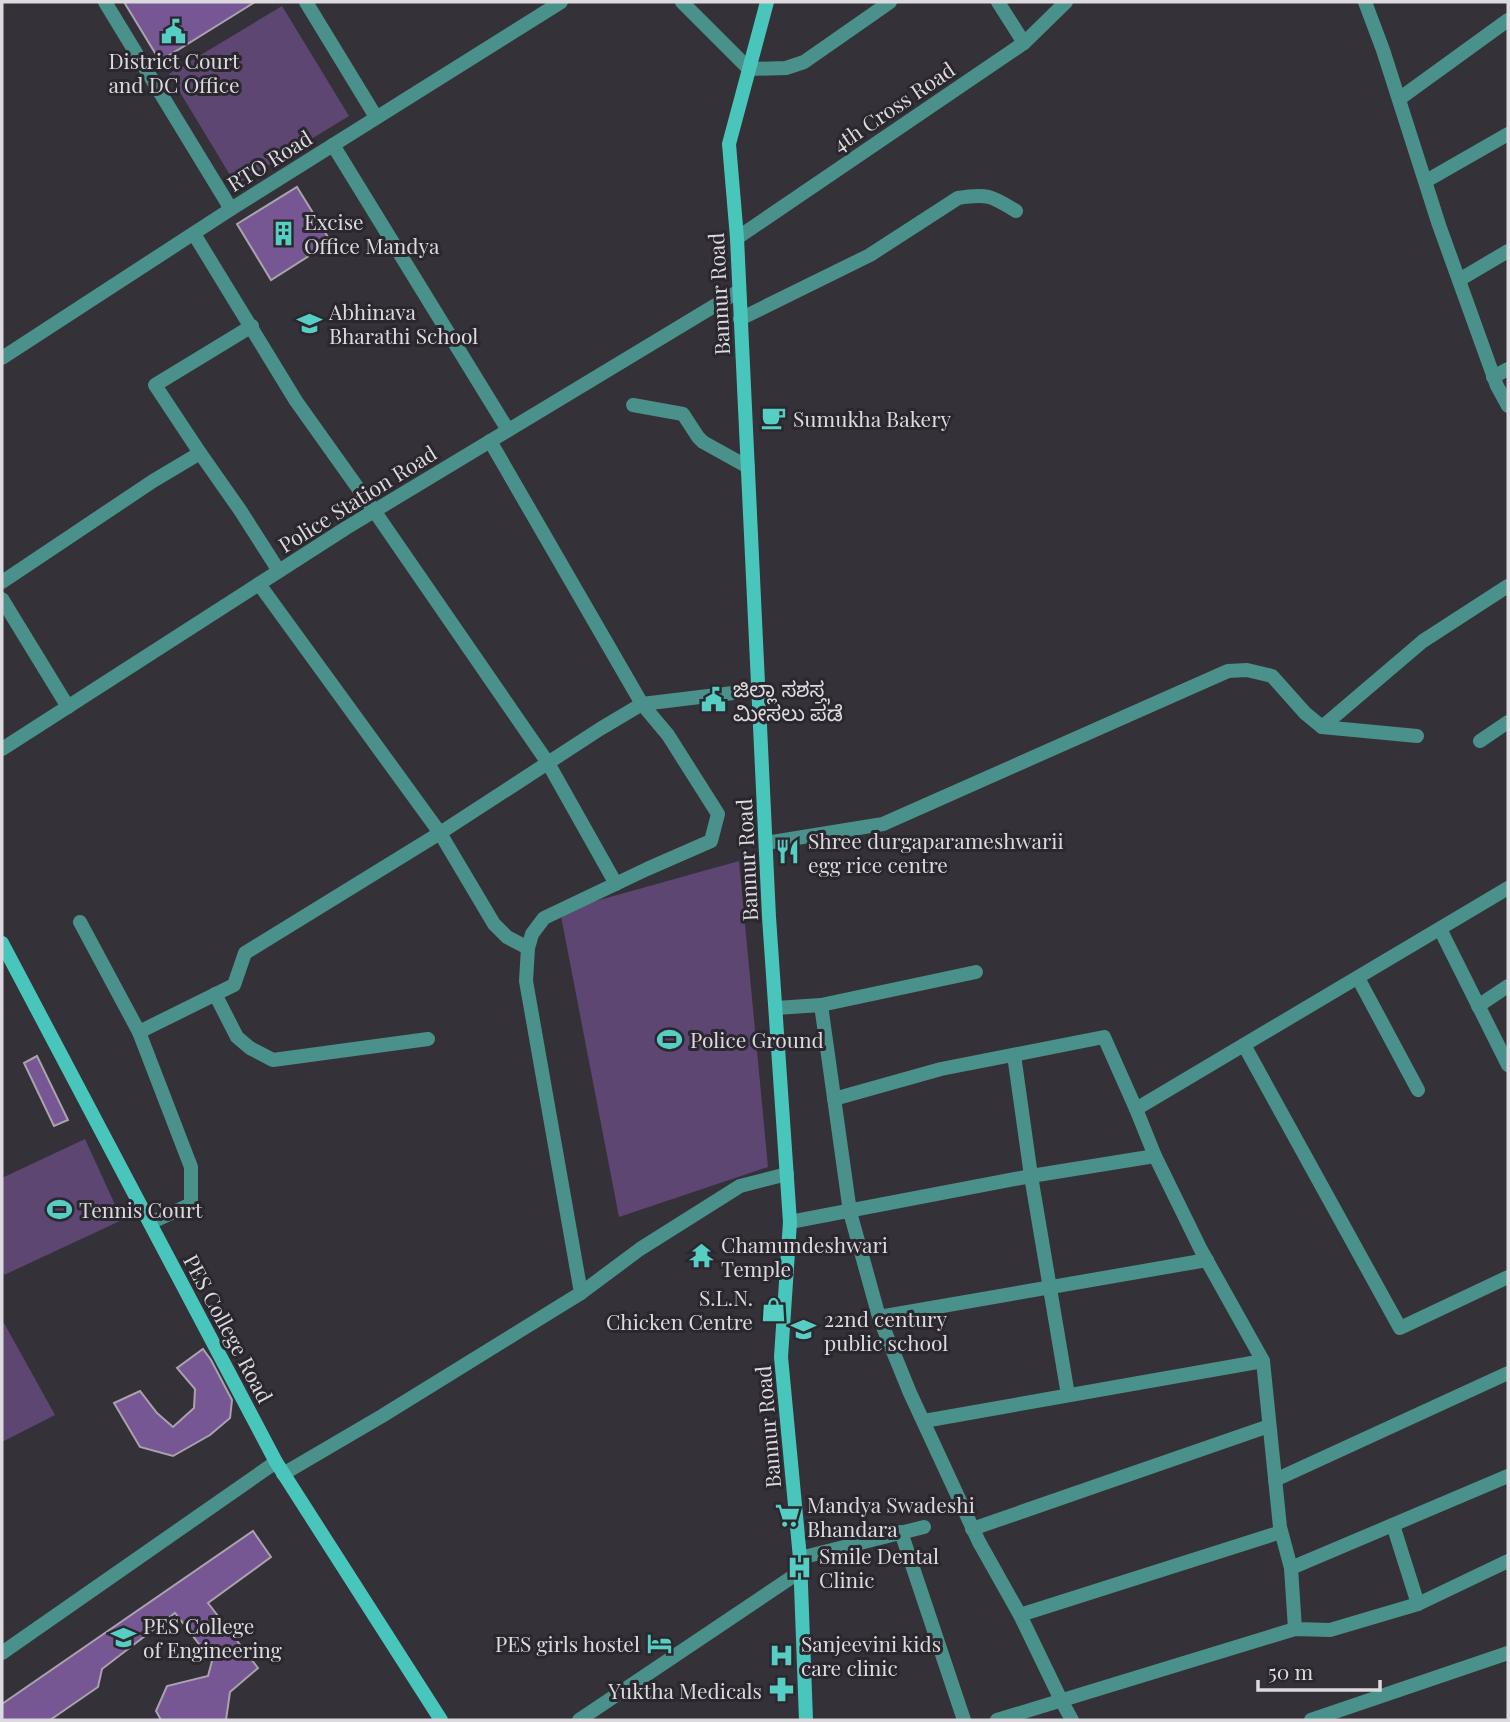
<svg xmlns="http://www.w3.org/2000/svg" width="1510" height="1722" font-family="'Playfair Display','Noto Sans Kannada',serif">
<rect width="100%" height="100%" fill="#353139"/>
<g fill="#5d4672">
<path d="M282 6 349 116 236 185 169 74Z"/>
<path d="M739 861 768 1167 619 1217 560 911Z"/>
<path d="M85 1139 122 1220 4 1275 2 1269V1178Z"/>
<path d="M4 1323 55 1415 2 1442V1324Z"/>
</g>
<g fill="#775694" stroke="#a8a3ac" stroke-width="2">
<path d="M124 2H255L160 61Z"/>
<path d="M297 187 331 242 271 280 237 224Z"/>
<path d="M37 1056 68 1120 54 1126 24 1063Z"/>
<path d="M203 1349 211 1360 232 1400 230 1418 210 1435 173 1456 140 1447 114 1403 140 1391 157 1413 173 1427 194 1408 195 1389 177 1368Z"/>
<path d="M253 1531 271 1557 208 1603 258 1668 230 1692 226 1720H161L156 1711 167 1686 208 1676 212 1661 175 1613 102 1669 98 1687 50 1720H2V1704Z"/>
</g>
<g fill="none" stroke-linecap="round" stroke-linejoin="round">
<g stroke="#49918a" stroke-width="14">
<path d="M105 2 231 209"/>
<path d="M306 2 376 117"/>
<path d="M682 2 749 69 786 68 804 62 890 2"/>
<path d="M998 2 1024 43"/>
<path d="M1365 2 1383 50 1439 225 1497 386 1508 406"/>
<path d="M1399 99 1508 20"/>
<path d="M333 145 508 430"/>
<path d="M1426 181 1508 134"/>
<path d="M194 234 296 401 375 512 548 763 616 884"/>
<path d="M737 238 1024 43 1066 2"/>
<path d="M1459 280 1508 251"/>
<path d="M740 319 870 255 958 198C987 193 992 196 1016 211"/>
<path d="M2 358 231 209 561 2"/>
<path d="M1493 377 1508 369"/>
<path d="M633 405 683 414 698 437 703 442 748 467"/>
<path d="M490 441 642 704 668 735 718 814 711 841 647 869 544 918 532 934 528 948 526 981 581 1293"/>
<path d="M200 453 240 510 279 571"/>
<path d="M2 582 153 481 200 453 155 385 252 326"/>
<path d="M259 584 440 833 494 924 507 937 528 948"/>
<path d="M2 599 68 707"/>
<path d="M1322 727 1423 641 1508 586"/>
<path d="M1480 741 1508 722"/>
<path d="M2 749 346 528 739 291"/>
<path d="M766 843 883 824 1228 671 1247 670 1272 676 1305 713 1322 727 1417 736"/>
<path d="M80 922 139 1032 191 1167V1204L150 1223"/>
<path d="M1440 929 1508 1065"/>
<path d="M1358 978 1418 1090"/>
<path d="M215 994 237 1037 250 1048 273 1060 428 1039"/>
<path d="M821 1005 976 972"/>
<path d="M1478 1006 1508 986"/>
<path d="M776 1008 821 1005 850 1212 879 1317 910 1393 979 1542 1020 1615 1061 1700 1072 1720"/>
<path d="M139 1032 234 985 245 953 440 833 600 729 642 704 758 690"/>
<path d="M1244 1045 1400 1328 1508 1277"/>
<path d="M1014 1055 1031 1176 1068 1395"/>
<path d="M834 1099 941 1069 1104 1037 1136 1109 1155 1156 1201 1250 1263 1361 1280 1527 1291 1568 1295 1629"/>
<path d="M1136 1109 1508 888"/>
<path d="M790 1222 1031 1176 1155 1156"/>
<path d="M879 1317 1207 1260"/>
<path d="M924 1421 1263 1361"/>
<path d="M283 1474 382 1416 581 1293 640 1249 740 1186 787 1174"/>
<path d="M1275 1480 1508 1373"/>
<path d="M1393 1525 1418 1604"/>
<path d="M972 1529 1269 1426"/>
<path d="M901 1532 964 1720"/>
<path d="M800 1558 924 1527"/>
<path d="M1291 1568 1508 1476"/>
<path d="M1020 1615 1281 1532"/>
<path d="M2 1653 276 1462"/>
<path d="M579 1720 801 1571"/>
<path d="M997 1720 1295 1629 1330 1630 1418 1604 1508 1561"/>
<path d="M1311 1720 1508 1653"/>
</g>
<g stroke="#49c6bc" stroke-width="14">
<path d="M767 2 729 144 737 238 769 917 790 1222 781 1357 800 1558 806 1720"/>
<path d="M2 943 276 1462 441 1720"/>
</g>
</g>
<defs>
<symbol id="civic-bare" viewBox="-9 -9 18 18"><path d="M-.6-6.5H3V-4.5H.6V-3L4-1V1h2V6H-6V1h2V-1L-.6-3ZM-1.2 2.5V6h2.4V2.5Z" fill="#56cec3" stroke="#2b272e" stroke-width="2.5" paint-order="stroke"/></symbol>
<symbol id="building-bare" viewBox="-9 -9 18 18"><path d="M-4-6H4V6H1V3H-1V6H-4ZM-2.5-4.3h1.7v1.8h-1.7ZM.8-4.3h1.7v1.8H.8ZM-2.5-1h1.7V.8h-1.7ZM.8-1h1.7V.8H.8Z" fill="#56cec3" stroke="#2b272e" stroke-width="2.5" paint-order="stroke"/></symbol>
<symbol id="school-bare" viewBox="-9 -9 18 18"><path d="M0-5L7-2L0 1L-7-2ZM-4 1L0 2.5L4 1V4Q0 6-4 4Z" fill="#56cec3" stroke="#2b272e" stroke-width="2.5" paint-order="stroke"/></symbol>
<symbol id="cafe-bare" viewBox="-9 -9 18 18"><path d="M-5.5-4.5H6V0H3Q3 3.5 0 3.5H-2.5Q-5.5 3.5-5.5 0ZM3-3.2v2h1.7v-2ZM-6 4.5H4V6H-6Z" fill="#56cec3" stroke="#2b272e" stroke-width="2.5" paint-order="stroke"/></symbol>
<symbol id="restaurant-bare" viewBox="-9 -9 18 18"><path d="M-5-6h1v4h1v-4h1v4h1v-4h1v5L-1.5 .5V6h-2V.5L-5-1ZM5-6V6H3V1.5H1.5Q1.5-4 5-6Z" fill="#56cec3" stroke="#2b272e" stroke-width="2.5" paint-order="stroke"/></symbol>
<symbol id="stadium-bare" viewBox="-9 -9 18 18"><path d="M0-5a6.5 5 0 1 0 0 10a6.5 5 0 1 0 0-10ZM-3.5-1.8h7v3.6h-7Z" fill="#56cec3" stroke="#2b272e" stroke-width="2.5" paint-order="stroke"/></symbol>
<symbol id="temple-bare" viewBox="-9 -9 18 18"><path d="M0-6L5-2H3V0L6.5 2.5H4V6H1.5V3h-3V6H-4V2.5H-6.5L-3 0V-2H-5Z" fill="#56cec3" stroke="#2b272e" stroke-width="2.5" paint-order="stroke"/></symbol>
<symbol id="shop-bare" viewBox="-9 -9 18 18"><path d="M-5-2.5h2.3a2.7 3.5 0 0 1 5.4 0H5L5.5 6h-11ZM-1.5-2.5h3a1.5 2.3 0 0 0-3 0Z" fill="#56cec3" stroke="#2b272e" stroke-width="2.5" paint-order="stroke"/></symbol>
<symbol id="supermarket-bare" viewBox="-9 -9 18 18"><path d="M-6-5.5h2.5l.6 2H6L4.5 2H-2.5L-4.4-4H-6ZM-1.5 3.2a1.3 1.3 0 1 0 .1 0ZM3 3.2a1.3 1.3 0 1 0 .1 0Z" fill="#56cec3" stroke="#2b272e" stroke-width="2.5" paint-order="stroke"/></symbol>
<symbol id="hospital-bare" viewBox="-9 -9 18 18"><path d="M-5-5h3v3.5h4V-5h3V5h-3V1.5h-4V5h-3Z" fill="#56cec3" stroke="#2b272e" stroke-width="2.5" paint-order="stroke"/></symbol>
<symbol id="university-bare" viewBox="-9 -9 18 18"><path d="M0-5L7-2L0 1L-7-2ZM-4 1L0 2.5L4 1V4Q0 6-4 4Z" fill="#56cec3" stroke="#2b272e" stroke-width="2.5" paint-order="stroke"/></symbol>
<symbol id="hotel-bare" viewBox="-9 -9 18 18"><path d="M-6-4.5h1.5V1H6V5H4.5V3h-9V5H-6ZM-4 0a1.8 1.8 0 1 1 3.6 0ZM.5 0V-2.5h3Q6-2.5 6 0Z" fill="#56cec3" stroke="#2b272e" stroke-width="2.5" paint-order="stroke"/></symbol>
<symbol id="pharmacy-bare" viewBox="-9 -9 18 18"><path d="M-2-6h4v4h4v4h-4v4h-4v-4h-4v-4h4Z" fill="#56cec3" stroke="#2b272e" stroke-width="2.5" paint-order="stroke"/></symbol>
</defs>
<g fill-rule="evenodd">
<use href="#civic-bare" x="156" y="14" width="35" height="35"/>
<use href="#building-bare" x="266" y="216" width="35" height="35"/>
<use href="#school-bare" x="292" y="306" width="35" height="35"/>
<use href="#cafe-bare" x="756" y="400" width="35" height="35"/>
<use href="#civic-bare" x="696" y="682" width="35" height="35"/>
<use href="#restaurant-bare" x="770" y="834" width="35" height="35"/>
<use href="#stadium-bare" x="652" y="1022" width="35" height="35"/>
<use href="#stadium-bare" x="42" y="1192" width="35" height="35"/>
<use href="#temple-bare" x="684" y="1238" width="35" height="35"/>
<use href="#shop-bare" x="756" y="1292" width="35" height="35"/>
<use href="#school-bare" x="786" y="1312" width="35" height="35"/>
<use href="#supermarket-bare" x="770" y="1498" width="35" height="35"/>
<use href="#hospital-bare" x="782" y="1550" width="35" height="35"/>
<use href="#university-bare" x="106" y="1620" width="35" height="35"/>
<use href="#hotel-bare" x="642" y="1626" width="35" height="35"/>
<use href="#hospital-bare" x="764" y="1638" width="35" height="35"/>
<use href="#pharmacy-bare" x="764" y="1672" width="35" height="35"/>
</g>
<g text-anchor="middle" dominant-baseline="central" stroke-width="6" stroke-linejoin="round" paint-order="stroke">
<g font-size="21" fill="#dcdadf" stroke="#2b272e" text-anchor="start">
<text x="174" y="60" text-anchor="middle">District Court<tspan x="174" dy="24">and DC Office</tspan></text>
<text x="304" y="221">Excise<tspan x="304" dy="24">Office Mandya</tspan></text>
<text x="329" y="311">Abhinava<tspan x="329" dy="24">Bharathi School</tspan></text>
<text x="793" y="418">Sumukha Bakery</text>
<text x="733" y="688">ಜಿಲ್ಲಾ ಸಶಸ್ತ್ರ<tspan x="733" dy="24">ಮೀಸಲು ಪಡೆ</tspan></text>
<text x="808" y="840">Shree durgaparameshwarii<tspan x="808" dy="24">egg rice centre</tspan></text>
<text x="690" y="1039">Police Ground</text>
<text x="79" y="1209">Tennis Court</text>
<text x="721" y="1244">Chamundeshwari<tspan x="721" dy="24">Temple</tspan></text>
<text x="753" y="1297" text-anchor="end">S.L.N.<tspan x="753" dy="24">Chicken Centre</tspan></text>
<text x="824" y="1318">22nd century<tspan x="824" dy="24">public school</tspan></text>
<text x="807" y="1504">Mandya Swadeshi<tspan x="807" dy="24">Bhandara</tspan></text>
<text x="819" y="1555">Smile Dental<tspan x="819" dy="24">Clinic</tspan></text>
<text x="143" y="1625">PES College<tspan x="143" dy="24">of Engineering</tspan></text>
<text x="640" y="1643" text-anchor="end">PES girls hostel</text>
<text x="801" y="1643">Sanjeevini kids<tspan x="801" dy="24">care clinic</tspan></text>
<text x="762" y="1690" text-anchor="end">Yuktha Medicals</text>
</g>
<g font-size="21" fill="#dcdadf" stroke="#2b272e">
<text transform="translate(893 106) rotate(-34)">4th Cross Road</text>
<text transform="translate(269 160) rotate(-32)">RTO Road</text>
<text transform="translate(718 294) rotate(-93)">Bannur Road</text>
<text transform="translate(357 498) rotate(-32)">Police Station Road</text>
<text transform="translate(746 860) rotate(-93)">Bannur Road</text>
<text transform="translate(229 1328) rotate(62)">PES College Road</text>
<text transform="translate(767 1427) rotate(-95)">Bannur Road</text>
</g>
</g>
<rect width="1510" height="1722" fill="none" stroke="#dcdadf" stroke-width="7"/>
<path d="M1258 1680v10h122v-10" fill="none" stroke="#dcdadf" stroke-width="3.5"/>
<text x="1268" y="1680" font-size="21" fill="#dcdadf" stroke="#2b272e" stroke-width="5" paint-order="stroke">50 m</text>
</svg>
